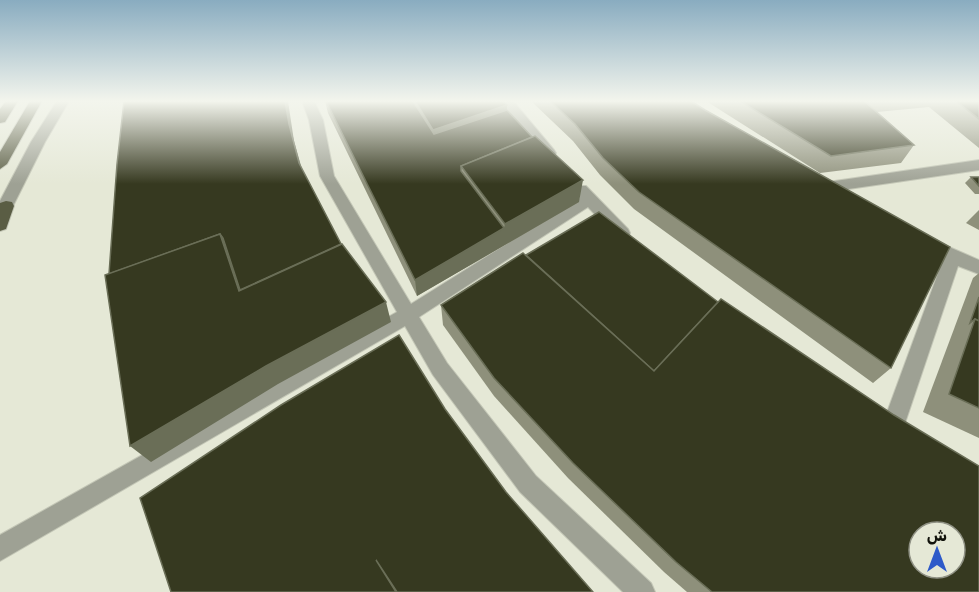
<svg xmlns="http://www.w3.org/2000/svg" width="979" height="592" font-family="Rubik,'Noto Sans Arabic',sans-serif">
<rect width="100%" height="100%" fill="#e5e8d6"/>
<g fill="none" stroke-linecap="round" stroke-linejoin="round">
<defs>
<g id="minor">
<path d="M302 101H314L323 120 334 176 411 304 580 198 573 190 576 186H586L628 229 630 233 628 237H616L588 207 419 317 447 363 536 476 651 583 655 592H623L520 492 433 375 405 326 0 561V535L397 312 320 176 309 120Z"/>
<path d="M501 101H513L554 150 556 153 554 156H544Z"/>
<path d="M979 160V170L821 193 813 188 821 183Z"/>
<path d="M926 237 979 260V274L958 266 904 426 901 433 893 436 885 433 882 426 943 260 920 247 918 243 920 239Z"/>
</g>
<path id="tertiary" d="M57 101H69L45 142 6 220 0 222V201L31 142Z"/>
<g id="trunk">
<path d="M6 101H18L5 122 0 123V109Z"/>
<path d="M30 101H42L7 164 0 169V152Z"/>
<path d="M6 201 12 202 14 206 6 229 0 231V203Z"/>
</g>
</defs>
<use href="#minor" stroke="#c3c6b6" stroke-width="2"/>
<use href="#tertiary" stroke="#c3c6b6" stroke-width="2"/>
<use href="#trunk" stroke="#c3c6b6" stroke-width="2"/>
<use href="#minor" fill="#9ea194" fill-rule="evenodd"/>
<use href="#tertiary" fill="#9ea194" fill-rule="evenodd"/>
<use href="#trunk" fill="#5a5d44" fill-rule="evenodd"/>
</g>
<g fill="#8e907b">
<path d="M325 101H503L507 105V110L579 202 417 296 328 113Z"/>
<path d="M531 101H691L891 368 873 383 634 209 600 175 573 141Z"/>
<path d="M706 101H979V148L929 107 877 112 914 145 901 163 820 173Z"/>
<path d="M971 177H979V194H975L965 183Z"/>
<path d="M979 210V230L966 223Z"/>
<path d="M526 255 979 592H687L664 572 568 478 494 396 443 325 441 305Z"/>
<path d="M979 273V438L923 412 973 278Z"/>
</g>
<g fill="#6a6e57">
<path d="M285 101H288L294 141 305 180 299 163 289 124Z"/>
<path d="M507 105 506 127 435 152 433 130Z"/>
<path d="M583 180 579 202 417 296 415 280 504 228 505 224Z"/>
<path d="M220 234 223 238 245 293 239 291Z"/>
<path d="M386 302 391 322 278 384 151 462 130 446 266 366Z"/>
</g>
<g fill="#363920" stroke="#6a6e57" stroke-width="1.5" fill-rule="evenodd">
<path d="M124 101H285L289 124 299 163 341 244 240 290 223 238 220 234 109 274 117 164Z"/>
<path d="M326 101H413L434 134 507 110 532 137 461 166V171L504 228 415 280Z"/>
<path d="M415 101H503L507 105 433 130Z"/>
<path d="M550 101H691L705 110 950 247 891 368 639 192 603 158 575 124Z"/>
<path d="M740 101H864L914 145 831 156Z"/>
<path d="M956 101H979V119Z"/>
<path d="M535 136 583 180 505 224 461 166Z"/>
<path d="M971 177H979V186Z"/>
<path d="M599 212 718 302 654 371 526 255Z"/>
<path d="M220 234 239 291 342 244 386 302 266 366 130 446 105 275Z"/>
<path d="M523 253 654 371 721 299 894 415 979 466V592H712L676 562 573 463 494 378 441 305ZM919 532H955V568H919Z"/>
<path d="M979 297V321L975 319 970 323Z"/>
<path d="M975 319 979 321V408L949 394Z"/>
<path d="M399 335 445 409 506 492 593 592H397L376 560 396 592H171L140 498 281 405Z"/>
</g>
<linearGradient id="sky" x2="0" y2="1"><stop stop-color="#89acc0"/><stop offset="0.55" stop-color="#f3f5ed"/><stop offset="1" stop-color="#f3f5ed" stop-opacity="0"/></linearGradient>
<rect width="979" height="184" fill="url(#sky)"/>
<g transform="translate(937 550)"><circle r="28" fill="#e5e8d6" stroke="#909285" stroke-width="1.5"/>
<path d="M0-4.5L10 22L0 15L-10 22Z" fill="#2e5ac9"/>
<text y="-9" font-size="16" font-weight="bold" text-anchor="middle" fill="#11120b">ش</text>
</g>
</svg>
